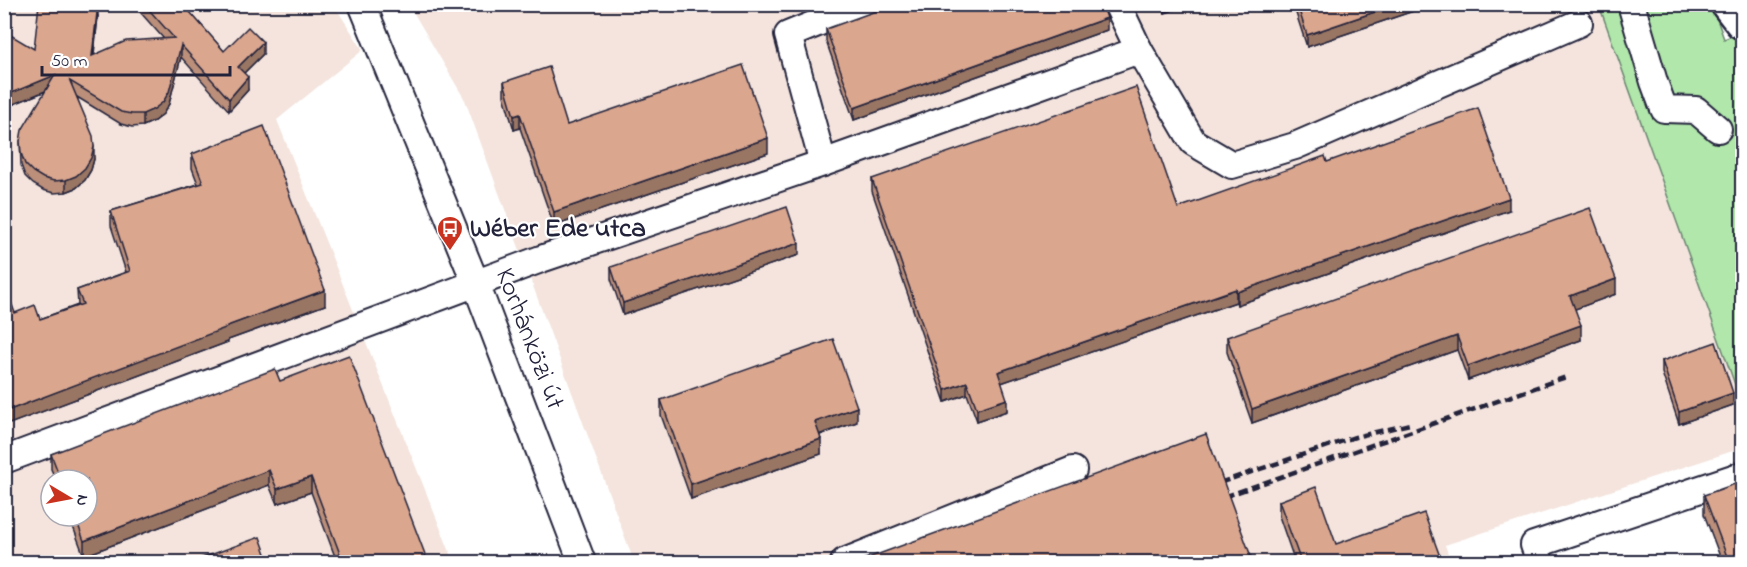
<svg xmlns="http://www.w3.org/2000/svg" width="1747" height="567" font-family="'Indie Flower',sans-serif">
<rect width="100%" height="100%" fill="#fff"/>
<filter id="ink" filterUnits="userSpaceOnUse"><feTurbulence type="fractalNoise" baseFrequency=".0167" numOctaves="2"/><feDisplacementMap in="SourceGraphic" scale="12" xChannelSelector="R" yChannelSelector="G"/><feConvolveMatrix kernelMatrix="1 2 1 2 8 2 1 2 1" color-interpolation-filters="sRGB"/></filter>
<g filter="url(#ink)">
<g fill="#f4e4dd" fill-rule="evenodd">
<path d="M4 5H334L363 50 277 120 454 562H5ZM51 480H87V516H51Z"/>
<path d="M409 5H1599L1742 404V448L1445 545 1451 562H634L465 100Z"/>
</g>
<path fill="#b1e7aa" stroke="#6a8472" stroke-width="1.5" d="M1599 5H1712L1724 39 1742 32V404Z"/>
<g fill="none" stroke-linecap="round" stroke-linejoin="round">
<defs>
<g id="minor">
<path d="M362 4 476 284 582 562"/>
<path d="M1117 4 1139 50 1193 142 1232 165 1295 146 1579 23"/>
<path d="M1631 4 1654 82 1664 109 1696 110 1718 129"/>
<path d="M823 163 788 35 864 4"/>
<path d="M4 460 541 259 823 163 1139 50"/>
<path d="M844 562 1073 470"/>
<path d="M1540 562 1534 545 1742 475"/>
</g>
<path id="major" d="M1728 4 1742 22"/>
</defs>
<use href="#minor" stroke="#22223b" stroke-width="30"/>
<use href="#major" stroke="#22223b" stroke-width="38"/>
<use href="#minor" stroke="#fff" stroke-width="26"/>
<use href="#major" stroke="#fff" stroke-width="33"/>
<g stroke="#22223b" stroke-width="4.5" stroke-dasharray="9 4.5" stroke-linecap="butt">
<path d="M1207 487 1355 437 1410 424"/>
<path d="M1212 501 1566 377"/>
</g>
</g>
<g fill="#bb8f7a" stroke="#22223b" stroke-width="1.5">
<path d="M133 4H189L186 8 224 51 263 54 244 73 248 90 229 111 181 57 169 104 163 114 154 121 143 126 132 127 121 124 77 97 94 159 91 170 85 180 76 188 66 192 54 193 43 190 33 184 25 176 21 165 20 141 46 91 4 108 34 49 98 16 94 55 164 39Z"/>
<path d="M1162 4H1190L1165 13Z"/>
<path d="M1293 4H1434L1307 47Z"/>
<path d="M826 29 1107 30 854 120 826 41Z"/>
<path d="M504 82 567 125 768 153 554 226 520 128 514 130 504 96Z"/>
<path d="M192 154 325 305 228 340V342L4 426 15 313 40 319 78 305 77 290 126 272 111 226V211L198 184 192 168Z"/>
<path d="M1327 162 1509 210 1237 305 1236 302 1001 383 1007 411 977 421 967 394 945 402 872 191V179L1178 208Z"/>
<path d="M799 255 623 315 611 279V267Z"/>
<path d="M1616 294 1575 309 1581 340 1468 380 1457 350 1252 423 1227 352V337Z"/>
<path d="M1662 361 1733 405 1679 424 1662 373Z"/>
<path d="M280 381 428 562H337L311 492 277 504 269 485 84 556 69 516H87V480H56L51 469V454Z"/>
<path d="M661 400 857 422 820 435 821 454 691 499 661 415Z"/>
<path d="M1704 495 1743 562H1722L1704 514Z"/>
<path d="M1279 501 1336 544 1442 562H1295L1279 516Z"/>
</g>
<g fill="#997463" stroke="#22223b" stroke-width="1.5">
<path d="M98 4V16L92 68V56Z"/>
<path d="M1165 4H1190L1165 13Z"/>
<path d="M1398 4H1434L1307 47V35Z"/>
<path d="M1107 18V30L854 120V108Z"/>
<path d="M263 42V54L238 79V67Z"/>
<path d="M181 45V57L169 104 163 114 154 121 143 126V114Z"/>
<path d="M55 75V87L4 108V96Z"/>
<path d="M248 77V90L229 111V99Z"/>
<path d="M520 114V128L514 130V116Z"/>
<path d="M768 138V153L554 226V212Z"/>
<path d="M94 147V159L91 170 85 180 76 188 66 192V180Z"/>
<path d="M1509 198V210L1237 305V292Z"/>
<path d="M799 243V255L623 315V303Z"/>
<path d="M1616 279V294L1570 311V296Z"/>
<path d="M1236 289V302L998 384V372Z"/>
<path d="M325 290V305L228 340V342L4 426V412L227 326Z"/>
<path d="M1581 325V340L1468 380V366Z"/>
<path d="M1457 336V350L1252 423V409Z"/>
<path d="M967 382V394L945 402V390Z"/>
<path d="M1733 393V405L1679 424V412Z"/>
<path d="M1007 399V411L977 421V409Z"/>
<path d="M857 407V422L815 436V422Z"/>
<path d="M821 439V454L691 499V484Z"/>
<path d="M269 470V485L84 556V541Z"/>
<path d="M311 477V492L277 504V489Z"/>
</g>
<g fill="#daa68e" stroke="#22223b" stroke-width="1.5">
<path d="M39 4H98L92 56 126 41 174 38 144 4H183L224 51 248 27 263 42 238 67 248 77 229 99 181 45 169 92 163 102 154 109 143 114H132L121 112 70 81 93 136 94 147 91 158 85 168 76 176 66 180 54 181 43 178 33 172 25 164 21 153 20 141 22 130 55 75 4 96V31L34 49Z"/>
<path d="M895 4H1102L1107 18 854 108 826 29Z"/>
<path d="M1297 4H1398L1307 35Z"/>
<path d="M743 65 768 138 554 212 520 114 514 116 504 82 549 67 567 125Z"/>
<path d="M1136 87 1178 208 1325 156 1327 162 1478 108 1509 198 1237 292 1236 289 998 372 1007 399 977 409 967 382 945 390 872 179Z"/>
<path d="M264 126 325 290 227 326 228 327 4 412V288H6L15 313 35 305 40 319 83 304 77 290 130 271 111 211 203 183 192 154Z"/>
<path d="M787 207 799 243 623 303 611 267Z"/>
<path d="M1590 208 1616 279 1570 296 1581 325 1468 366 1457 336 1252 409 1227 337Z"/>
<path d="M833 339 857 407 815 422 821 439 691 484 661 400Z"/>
<path d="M1716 342 1733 393 1679 412 1662 361Z"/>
<path d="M349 355 428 562H343L311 477 277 489 269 470 84 541 75 516H87V480H61L51 454 275 369 280 381Z"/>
<path d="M1206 434 1253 562H857Z"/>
<path d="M1743 481V562H1729L1704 495Z"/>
<path d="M1316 487 1336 544 1424 513 1442 562H1301L1279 501Z"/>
<path d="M260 537 269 562H191Z"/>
<path d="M1511 557 1513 562H1496Z"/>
</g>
</g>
<defs>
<symbol id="bus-pin" viewBox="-11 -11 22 30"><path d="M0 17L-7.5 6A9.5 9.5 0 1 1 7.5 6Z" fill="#c8321e" stroke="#fff"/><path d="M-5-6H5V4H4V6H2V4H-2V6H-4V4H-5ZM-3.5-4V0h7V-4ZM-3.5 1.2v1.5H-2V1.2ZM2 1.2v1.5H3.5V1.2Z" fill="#fff"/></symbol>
</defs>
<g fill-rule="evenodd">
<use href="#bus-pin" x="435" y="214" width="30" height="40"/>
</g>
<g text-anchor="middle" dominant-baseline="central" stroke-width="4.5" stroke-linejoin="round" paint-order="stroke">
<g font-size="27" font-weight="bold" fill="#22223b" stroke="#fff" text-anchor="start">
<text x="470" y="229">Wéber Ede utca</text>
</g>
<g font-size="27" fill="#22223b" stroke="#fff">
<text transform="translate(529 339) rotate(69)">Korhánközi út</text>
</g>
</g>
<rect width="1747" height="567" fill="none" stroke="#fff" stroke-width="24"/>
<rect x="12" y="12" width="1723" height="543" fill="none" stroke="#22223b" stroke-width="2" filter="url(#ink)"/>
<g transform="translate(69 498) rotate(100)"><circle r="28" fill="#ffffff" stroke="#a7a7b1" stroke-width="1.5"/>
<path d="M0-4.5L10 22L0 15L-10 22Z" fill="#c8321e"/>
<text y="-9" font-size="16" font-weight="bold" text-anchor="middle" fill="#22223b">N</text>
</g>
<path d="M42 66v9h188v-9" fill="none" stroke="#22223b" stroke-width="3"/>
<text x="51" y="66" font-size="18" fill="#22223b" stroke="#ffffff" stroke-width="4.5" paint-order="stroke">50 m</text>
</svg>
